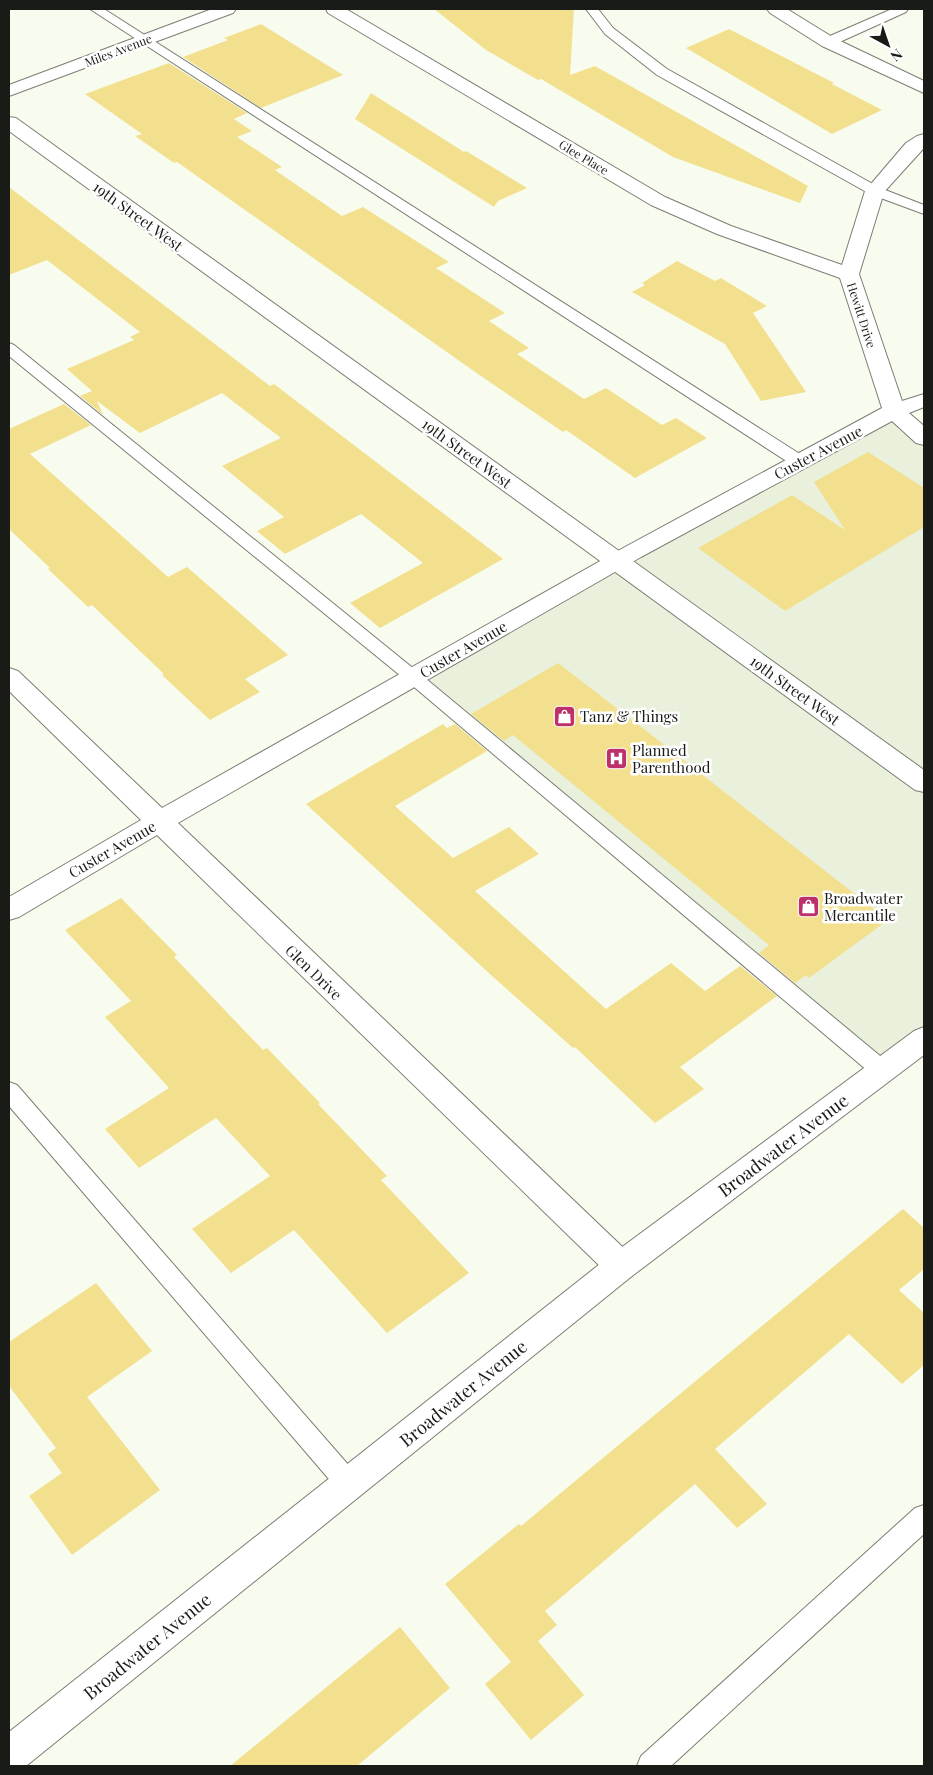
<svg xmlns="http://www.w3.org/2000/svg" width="933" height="1775" font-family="'Playfair Display',serif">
<rect width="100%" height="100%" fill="#f8fcef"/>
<path fill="#e9f0dc" d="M894 411 924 438V1039L883 1071 413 677Z"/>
<g fill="#f2e08f">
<path d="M434 9H574L570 75 595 66 808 186 800 203 673 157 541 79 538 80 486 50Z"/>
<path d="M261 24 343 75 261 108 183 57 228 40 224 38Z"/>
<path d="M729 29 834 83 832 84 882 110 832 134 686 48Z"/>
<path d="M169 63 247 113 234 119 252 131 237 137 282 167 275 170 342 216 363 207 449 262 436 268 505 313 489 321 529 348 517 354 584 399 606 388 662 425 676 418 707 438 635 478 566 430 563 432 478 374 177 162 174 163 135 136 142 134 85 94Z"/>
<path d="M371 93 464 152 466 151 527 188 498 201 494 207 355 119Z"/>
<path d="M9 187 270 386 274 384 503 559 380 628 350 603 423 563 361 514 285 554 257 531 284 517 222 466 281 438 222 393 140 433 97 401 103 415 80 396 92 391 67 369 134 340 130 337 140 332 47 260 9 275Z"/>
<path d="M677 261 715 281 721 278 767 306 753 313 806 392 761 401 725 344 632 292 645 285 642 283Z"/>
<path d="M64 404 91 425 30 454 168 577 187 567 288 655 245 679 260 692 210 720 162 675 164 674 92 605 88 607 48 569 50 568 9 529V429Z"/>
<path d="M868 452 924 488V527L785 611 698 548 792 495 845 530 814 482Z"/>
<path d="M558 663 658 740 888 920 809 978 806 975 795 983 759 953 769 945 513 735 504 741 471 714Z"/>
<path d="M443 724 447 728 455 724 487 751 395 806 453 858 509 827 539 854 475 891 606 1009 671 963 705 991 740 966 777 996 680 1067 704 1089 655 1123 575 1047 573 1048 491 975 306 804Z"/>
<path d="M121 898 177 955 174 957 263 1050 267 1048 320 1103 318 1104 387 1176 381 1180 469 1273 387 1333 294 1230 231 1273 192 1229 270 1176 216 1118 139 1168 105 1129 169 1088 105 1017 131 1001 65 930Z"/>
<path d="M903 1209 924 1228V1269L899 1290 924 1313V1365L902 1384 849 1334 715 1449 767 1504 737 1528 695 1484 545 1611 557 1625 538 1641 584 1695 531 1740 485 1684 511 1662 445 1584 519 1524 521 1526Z"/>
<path d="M96 1283 152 1351 87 1397 160 1490 72 1555 29 1496 62 1473 48 1454 56 1448 9 1386V1342Z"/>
<path d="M400 1627 450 1688 357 1766H230Z"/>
</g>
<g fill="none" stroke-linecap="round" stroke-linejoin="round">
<defs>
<g id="service">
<path d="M90 9H104L806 458 808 462 806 466H794Z"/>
<path d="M586 9H598L613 28 667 69 880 188 924 205V214L870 194 657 75 605 34Z"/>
<path d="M892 9H908L906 12 833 45 828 46 822 42 823 39Z"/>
<path d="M9 343 14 345 419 673 891 1065 894 1071 891 1077 883 1080 875 1077 407 681 9 356Z"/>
<path d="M9 1082 17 1085 358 1476 362 1484 358 1492 349 1496 340 1492 9 1106Z"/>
<path d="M924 1505V1534L671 1766H637L641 1756 915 1508Z"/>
</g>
<g id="minor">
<path d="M212 9H236L233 13 9 96V85Z"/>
<path d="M326 9H346L665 197 731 226 842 265 865 191 906 143 917 136 924 134V148L884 192 859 274 902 401 924 394V407L909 413 924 426V445L916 443 892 421 641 557 178 823 632 1256 637 1266 632 1276 621 1280 610 1276 157 835 19 917 9 920V897L141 820 9 691V668L18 671 162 808 625 547 882 408 840 278 717 234 651 205 328 13Z"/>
<path d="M767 9H787L834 38 924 81V93L822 46 770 13Z"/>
</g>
<path id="tertiary" d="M9 117 16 118 924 770V792L915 790 9 131Z"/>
<path id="secondary" d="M924 1027V1055L632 1276 26 1766H9V1732L610 1256 914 1031Z"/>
</defs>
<use href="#service" stroke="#7b7e73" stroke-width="2"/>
<use href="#minor" stroke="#7b7e73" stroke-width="2"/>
<use href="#tertiary" stroke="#7b7e73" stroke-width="2"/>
<use href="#secondary" stroke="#7b7e73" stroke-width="2"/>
<use href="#service" fill="#fff" fill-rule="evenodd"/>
<use href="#minor" fill="#fff" fill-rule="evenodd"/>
<use href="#tertiary" fill="#fff" fill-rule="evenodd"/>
<use href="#secondary" fill="#fff" fill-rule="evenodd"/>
</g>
<defs>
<symbol id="shop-square" viewBox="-11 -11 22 22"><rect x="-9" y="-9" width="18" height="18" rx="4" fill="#bc316a" stroke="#fff"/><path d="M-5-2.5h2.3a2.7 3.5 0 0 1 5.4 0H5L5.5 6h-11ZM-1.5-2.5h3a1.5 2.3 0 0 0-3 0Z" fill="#fff"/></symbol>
<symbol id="hospital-square" viewBox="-11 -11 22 22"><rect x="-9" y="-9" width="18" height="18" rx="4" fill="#bc316a" stroke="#fff"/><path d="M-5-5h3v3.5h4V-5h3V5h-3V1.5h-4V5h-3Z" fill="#fff"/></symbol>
</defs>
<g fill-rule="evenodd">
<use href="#shop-square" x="552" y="704" width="25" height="25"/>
<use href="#hospital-square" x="604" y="746" width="25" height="25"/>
<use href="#shop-square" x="796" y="894" width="25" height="25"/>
</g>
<g text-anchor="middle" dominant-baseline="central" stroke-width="5" stroke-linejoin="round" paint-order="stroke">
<g font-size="12" fill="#191b16" stroke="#fff">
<text transform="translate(118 50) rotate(-21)">Miles Avenue</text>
<text transform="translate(584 157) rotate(31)">Glee Place</text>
<text transform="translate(862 315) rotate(72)">Hewitt Drive</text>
</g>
<g font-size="15" fill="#191b16" stroke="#fff">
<text transform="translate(138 216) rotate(36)">19th Street West</text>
<text transform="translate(818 452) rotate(-28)">Custer Avenue</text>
<text transform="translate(467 453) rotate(36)">19th Street West</text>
<text transform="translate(463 649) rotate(-30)">Custer Avenue</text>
<text transform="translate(795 690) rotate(36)">19th Street West</text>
<text transform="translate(112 849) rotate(-30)">Custer Avenue</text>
<text transform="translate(314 972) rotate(44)">Glen Drive</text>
</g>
<g font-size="15" fill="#191b16" stroke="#fff" text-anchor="start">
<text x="580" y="716">Tanz &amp; Things</text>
<text x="632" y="750">Planned<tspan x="632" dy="17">Parenthood</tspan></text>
<text x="824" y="898">Broadwater<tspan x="824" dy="17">Mercantile</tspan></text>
</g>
<g font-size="18" fill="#191b16" stroke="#fff">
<text transform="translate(783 1145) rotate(-37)">Broadwater Avenue</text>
<text transform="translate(463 1393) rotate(-39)">Broadwater Avenue</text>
<text transform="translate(147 1646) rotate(-39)">Broadwater Avenue</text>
</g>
</g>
<rect width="933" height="1775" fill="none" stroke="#191b16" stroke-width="20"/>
<g transform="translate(888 45) rotate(140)" stroke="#ffffff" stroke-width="4" paint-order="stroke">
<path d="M0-4L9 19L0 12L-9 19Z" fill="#191b16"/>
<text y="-8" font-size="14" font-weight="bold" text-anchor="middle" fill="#191b16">N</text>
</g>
</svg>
